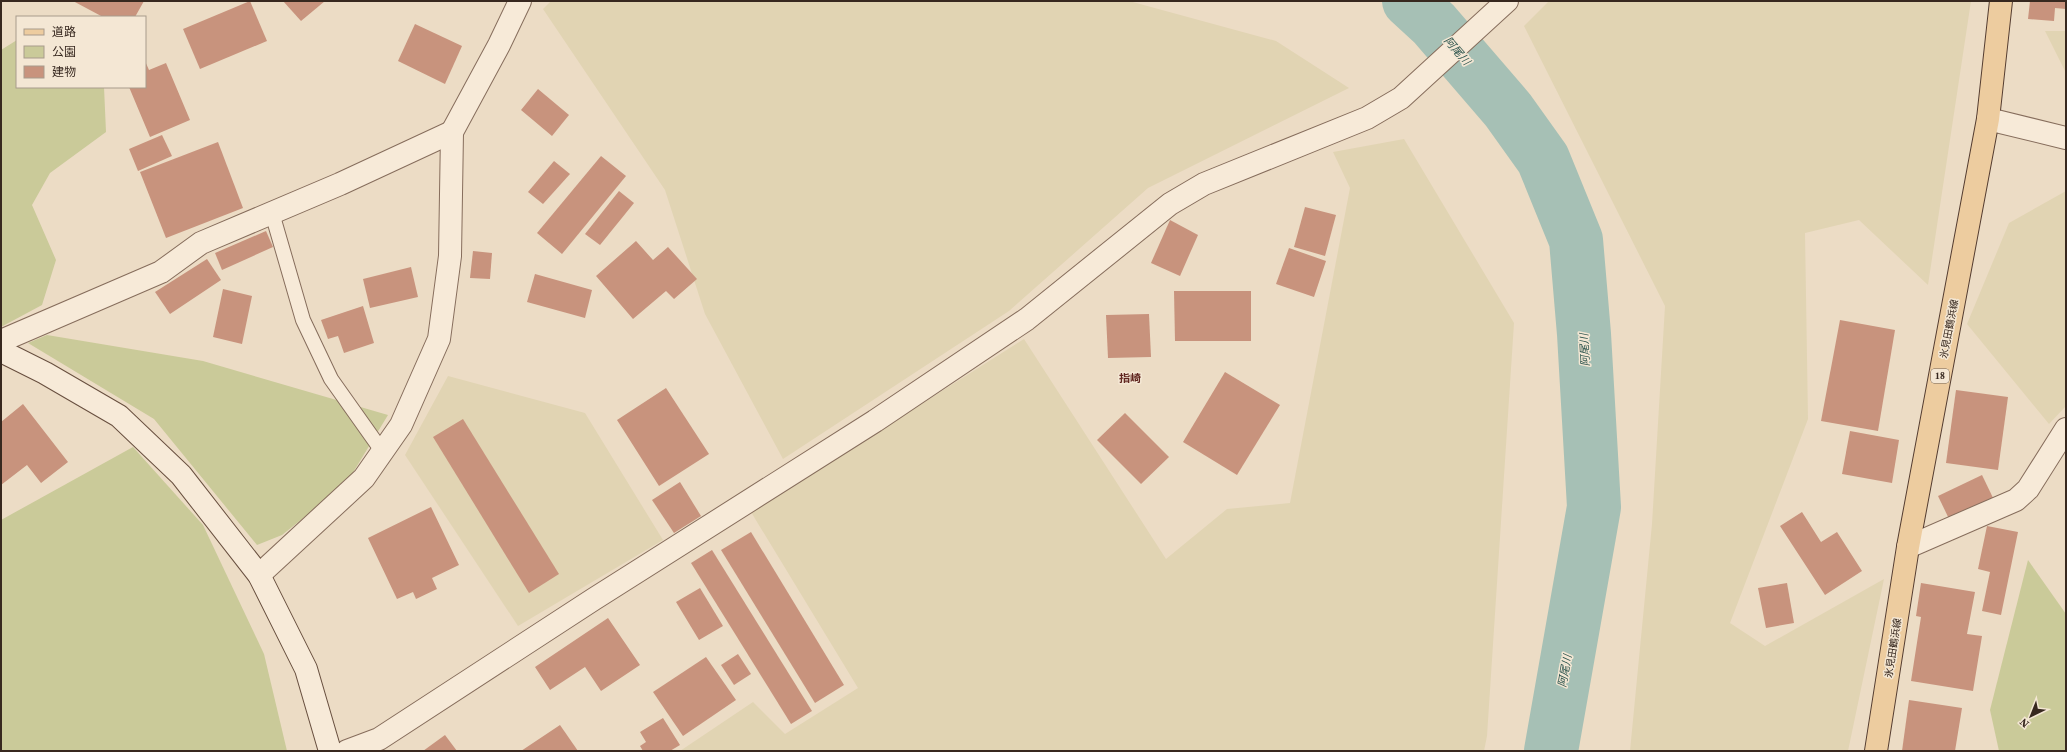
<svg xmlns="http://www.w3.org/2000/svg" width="2067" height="752" font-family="'Source Serif 4','Noto Sans JP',serif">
<rect width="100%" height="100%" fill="#ecdcc5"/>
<g fill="#e1d4b3">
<path d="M551 1H1129L1276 41 1349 88 1148 188 1009 311 783 459 705 314 665 190 543 9Z"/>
<path d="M1549 1H1971L1928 285 1859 220 1805 233 1808 419 1730 623 1765 646 1884 579 1848 751H1630L1652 524 1665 306 1524 26Z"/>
<path d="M2045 31H2066V73Z"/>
<path d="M1404 139 1514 323 1487 736 1484 751H680L753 702 785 734 858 688 751 512 1024 339 1166 559 1227 509 1290 503 1350 188 1333 152Z"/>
<path d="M2066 191V406L2049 424 1967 324 2009 223Z"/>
<path d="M448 376 585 413 663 540 518 626 405 455Z"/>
</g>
<g fill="#caca99">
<path d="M17 40V87H104L106 132 50 173 32 205 56 260 42 305 1 327V50Z"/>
<path d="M47 335 203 361 388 415 346 484 282 535 257 545 154 419 28 343Z"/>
<path d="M133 447 203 525 264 654 287 751H1V520Z"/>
<path d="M2028 560 2066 614V751H1999L1990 710Z"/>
</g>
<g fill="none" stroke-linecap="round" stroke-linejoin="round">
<path stroke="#a6c0b5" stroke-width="54" d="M1409 1 1434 24 1508 110 1543 159 1576 240 1584 334 1594 507 1551 751"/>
</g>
<g fill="#c8937d">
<path d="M73 1H144L135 17H103Z"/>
<path d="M250 1 267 41 200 69 183 29Z"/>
<path d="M283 1H325L301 21Z"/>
<path d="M2030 1H2066V9L2055 8 2054 21 2028 19Z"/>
<path d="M415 24 462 46 445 84 398 61Z"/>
<path d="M145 61 149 70 166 63 190 120 150 137 129 87H145Z"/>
<path d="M538 89 569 115 552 136 521 110Z"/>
<path d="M162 135 172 156 138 171 129 149Z"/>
<path d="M218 142 243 208 166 238 140 172Z"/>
<path d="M601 156 626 176 562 254 537 233Z"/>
<path d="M554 161 570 174 543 204 528 192Z"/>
<path d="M619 191 634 203 600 245 585 234Z"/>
<path d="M1305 207 1336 215 1325 256 1294 247Z"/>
<path d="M1170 220 1198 235 1180 276 1151 263Z"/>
<path d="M266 231 273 247 222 270 215 253Z"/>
<path d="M636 241 653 260 668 247 697 279 674 299 666 291 633 319 596 276Z"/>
<path d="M1289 248 1326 261 1314 297 1276 284Z"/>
<path d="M473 251 492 253 490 279 470 278Z"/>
<path d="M207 259 221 280 170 314 155 292Z"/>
<path d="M411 267 418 297 370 308 363 279Z"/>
<path d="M535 274 592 290 585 318 527 302Z"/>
<path d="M223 289 252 296 242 344 213 337Z"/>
<path d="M1174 291H1251V341H1175Z"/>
<path d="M363 306 374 343 344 353 338 336 328 339 321 320Z"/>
<path d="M1149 314 1151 357 1108 358 1106 315Z"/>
<path d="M1840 320 1895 330 1878 431 1821 421Z"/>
<path d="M1225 372 1280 405 1237 475 1183 442Z"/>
<path d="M666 388 709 454 659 486 617 420Z"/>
<path d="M1956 390 2008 397 1998 470 1946 463Z"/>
<path d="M23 404 68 462 41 483 27 465 1 485V422Z"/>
<path d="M1125 413 1169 457 1141 484 1097 440Z"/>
<path d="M463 419 559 574 529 593 433 437Z"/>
<path d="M1850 431 1899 440 1892 483 1842 474Z"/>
<path d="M1982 475 1995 502 1951 523 1938 496Z"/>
<path d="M680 482 701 516 674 533 652 500Z"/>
<path d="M431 507 459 565 432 578 437 589 416 599 413 592 397 599 368 538Z"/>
<path d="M1802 512 1821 542 1837 532 1862 571 1825 595 1780 526Z"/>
<path d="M1987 526 2018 532 2001 615 1982 611 1990 572 1978 569Z"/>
<path d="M751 532 844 685 815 703 721 550Z"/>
<path d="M712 550 812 711 791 724 691 563Z"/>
<path d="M1787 583 1794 623 1766 628 1758 588Z"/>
<path d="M1921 583 1975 592 1967 634 1982 636 1973 691 1911 681 1921 617 1916 616Z"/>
<path d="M700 588 723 626 699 640 676 602Z"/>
<path d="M608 618 640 665 601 691 585 667 550 690 535 667Z"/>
<path d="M738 654 751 674 734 685 721 665Z"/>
<path d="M706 657 736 700 683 736 653 692Z"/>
<path d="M1909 700 1962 708 1955 751H1902Z"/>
<path d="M663 718 680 745 670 751H643L640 746 646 742 640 732Z"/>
<path d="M560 725 578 751H521Z"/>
<path d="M445 735 457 751H423Z"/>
</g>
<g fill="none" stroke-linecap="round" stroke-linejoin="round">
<defs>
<path id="lane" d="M272 213 303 320 331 379 382 451"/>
<g id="street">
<path d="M1988 119 2066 138"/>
<path d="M1 341 161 272 201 243 340 184 452 132"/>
<path d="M1908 547 2016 500 2028 489 2066 429"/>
<path d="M259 575 364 478 401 425 439 339 450 256 452 132 499 45 520 1"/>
<path d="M347 751 379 739 594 599 875 421 1027 319 1170 204 1204 184 1367 118 1401 98 1507 1"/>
</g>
<path id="secondary" d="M1 351 45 373 119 416 181 475 259 575 306 669 330 751"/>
<path id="primary" d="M1876 751 1908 547 1988 119 2001 1"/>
</defs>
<use href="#lane" stroke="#866d5c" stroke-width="16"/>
<use href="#street" stroke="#866d5c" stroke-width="24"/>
<use href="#secondary" stroke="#684f3f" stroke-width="24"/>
<use href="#primary" stroke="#543c30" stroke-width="24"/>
<use href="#lane" stroke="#f7ead8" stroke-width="14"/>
<use href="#street" stroke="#f7ead8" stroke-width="22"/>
<use href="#secondary" stroke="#f7ead8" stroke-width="22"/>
<use href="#primary" stroke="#edcc9f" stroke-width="22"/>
</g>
<g text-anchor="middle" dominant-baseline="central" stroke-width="3" stroke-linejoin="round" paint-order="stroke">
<rect fill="#f4e7d4" stroke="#706155" stroke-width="1" x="1931" y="369" width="18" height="14" rx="3"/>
<g font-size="9" font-weight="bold" fill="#37281f">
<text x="1940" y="376">18</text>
</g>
<g font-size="10" fill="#37281f" stroke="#f4e7d4">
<text transform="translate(1949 329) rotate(-79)">氷見田鶴浜線</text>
<text transform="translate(1893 648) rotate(-81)">氷見田鶴浜線</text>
</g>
<g font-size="11" font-style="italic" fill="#2f564f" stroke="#f4e7d4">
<text transform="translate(1457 51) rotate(49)">阿尾川</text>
<text transform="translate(1585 350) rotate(-93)">阿尾川</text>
<text transform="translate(1565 671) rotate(-80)">阿尾川</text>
</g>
<g font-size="11" font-weight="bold" fill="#612721" stroke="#f4e7d4">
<text x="1130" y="378">指崎</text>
</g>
</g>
<rect width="2067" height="752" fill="none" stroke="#37281f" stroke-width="4"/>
<rect x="16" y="16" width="130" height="72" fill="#f4e7d4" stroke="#a89b8c"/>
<rect x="24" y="29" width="20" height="6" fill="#edcc9f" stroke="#a89b8c"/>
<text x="52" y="36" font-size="12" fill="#37281f">道路</text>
<rect x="24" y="46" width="20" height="12" fill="#caca99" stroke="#a89b8c"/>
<text x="52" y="56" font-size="12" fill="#37281f">公園</text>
<rect x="24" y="66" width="20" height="12" fill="#c8937d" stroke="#a89b8c"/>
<text x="52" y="76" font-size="12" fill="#37281f">建物</text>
<g transform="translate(2031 716) rotate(223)" stroke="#f4e7d4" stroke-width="3" paint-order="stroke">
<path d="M0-3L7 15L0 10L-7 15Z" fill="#37281f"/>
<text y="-6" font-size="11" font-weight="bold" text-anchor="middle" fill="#37281f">N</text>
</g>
</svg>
